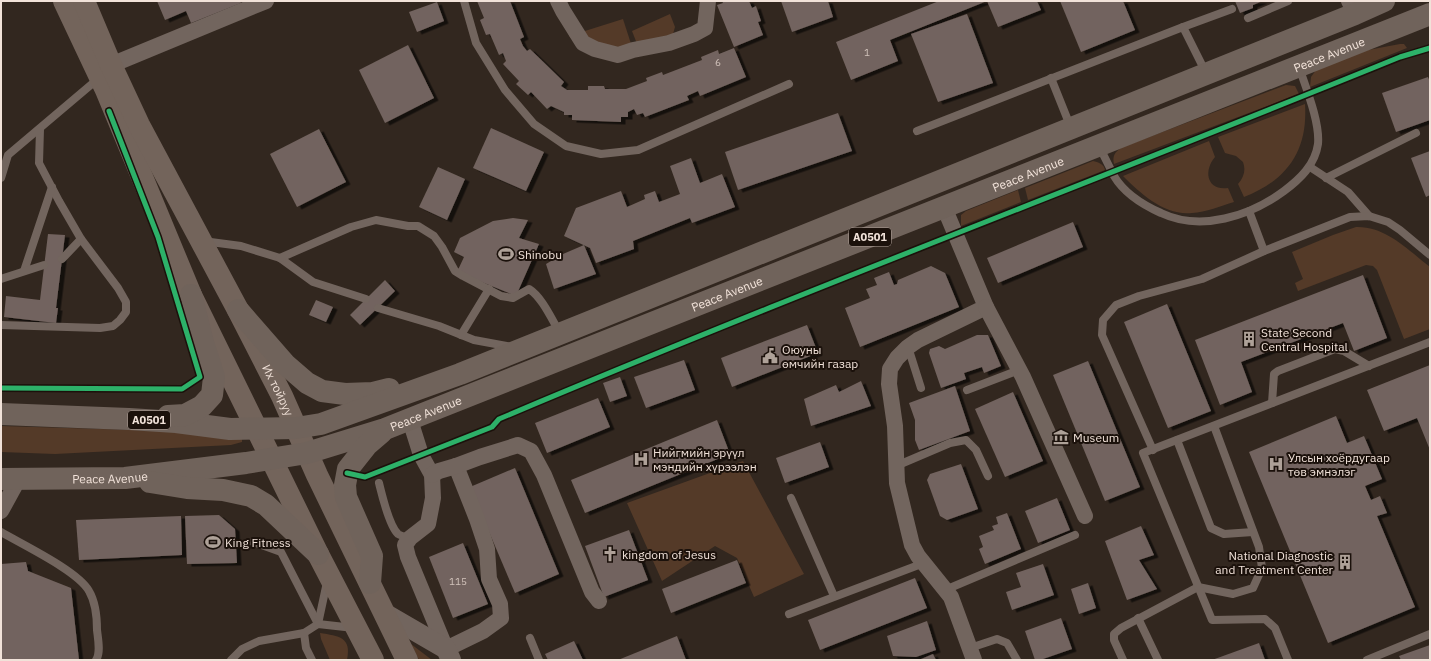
<svg xmlns="http://www.w3.org/2000/svg" width="1431" height="661" font-family="'IBM Plex Sans',sans-serif">
<defs>
<filter id="shadow"><feDropShadow dx="4.5" dy="2.5" stdDeviation="0" flood-color="#0009"/></filter>
</defs>
<rect width="100%" height="100%" fill="#32271f"/>
<g fill="#543a28">
<path d="M670 14 675 27 673 34 639 49 632 31Z"/>
<path d="M623 19 633 50 578 46 569 36Z"/>
<path d="M1400 44H1404L1407 48 1310 87 1311 77 1316 70 1368 50Z"/>
<path d="M1286 85 1295 86 1299 94 1114 164C1112 156 1115 151 1123 147Z"/>
<path d="M1305 104C1308 151 1287 180 1244 197L1238 184C1244 177 1246 170 1243 162L1236 156 1225 153 1218 137Z"/>
<path d="M1209 141 1215 157C1203 171 1207 191 1228 188L1234 202C1221 206 1206 212 1192 213 1165 216 1141 194 1123 176Z"/>
<path d="M1093 161C1098 162 1104 164 1105 170L1028 200 1025 188Z"/>
<path d="M1018 190 1021 202 961 226V215L966 211Z"/>
<path d="M1356 227C1386 226 1408 250 1430 267V329L1404 339 1377 270 1373 266 1366 265 1298 291 1295 283 1303 279 1292 252 1333 235Z"/>
<path d="M1 426 168 431 242 439V442L231 445 55 454 1 452Z"/>
<path d="M743 461 804 574 754 597 737 558 715 546 662 581 627 503Z"/>
<path d="M320 633C339 636 352 637 347 660H330L321 639Z"/>
<path d="M411 644 432 660H419Z"/>
</g>
<g fill="#72635e" filter="url(#shadow)">
<path d="M157 1H240L241 3 191 23 186 11 165 20Z"/>
<path d="M477 1H510L524 37 520 39 523 46 527 51 530 49 564 82 561 86 567 90H588V86H604L605 89H626L647 81 646 78 662 72 663 75 702 60 701 57 718 50 719 54 734 48 746 77 700 96 698 91 687 96 689 100 645 117 643 113 637 115 634 109 628 112V117H621V122L572 120V115H564V112L551 106 547 109 531 92 528 95 516 84 519 81 503 64 506 61 503 53 499 55 490 34 486 35 480 20 484 18Z"/>
<path d="M722 1H749L752 8 756 6 761 21 758 22 763 35 734 47 717 5 723 3Z"/>
<path d="M781 1H828L833 17 792 32Z"/>
<path d="M939 1H987L890 40 898 61 851 80 836 42Z"/>
<path d="M987 1H1037L1041 10 998 27Z"/>
<path d="M1060 1H1123L1135 30 1081 52Z"/>
<path d="M1235 1H1263L1253 5V8L1240 13Z"/>
<path d="M437 2 444 21 417 32 409 12Z"/>
<path d="M967 14 993 83 938 102 911 34Z"/>
<path d="M408 45 434 98 385 123 359 70Z"/>
<path d="M1428 77 1430 82V120L1396 132 1382 93Z"/>
<path d="M838 113 852 151 738 190 725 152Z"/>
<path d="M491 128 544 152 526 191 473 168Z"/>
<path d="M319 129 346 182 297 207 270 154Z"/>
<path d="M1430 151V195L1426 197 1411 158Z"/>
<path d="M691 158 700 183 722 174 735 207 692 223 690 218 633 241 634 249 596 263 590 248 564 236 576 208 621 191 627 207 645 199 644 195 655 191 659 202 680 194 670 166Z"/>
<path d="M438 167 465 179 447 220 419 207Z"/>
<path d="M513 218 528 220 519 238 539 244 516 296 457 272 464 257 454 252 460 238 493 221Z"/>
<path d="M1073 222 1083 247 998 283 987 258Z"/>
<path d="M48 234 65 235 56 308H58L56 323 4 317 6 296 40 300Z"/>
<path d="M584 245 596 274 554 289 546 264 563 254Z"/>
<path d="M931 266 945 273 959 307 860 347 845 308 870 298 866 289 877 285 874 278 889 272 894 285 897 284 898 280Z"/>
<path d="M1363 275 1387 338 1354 351 1343 323 1241 362 1252 392 1220 405 1195 340Z"/>
<path d="M385 280 395 291 360 325 350 315Z"/>
<path d="M316 300 333 307 326 322 309 315Z"/>
<path d="M1167 304 1211 411 1168 428 1124 322Z"/>
<path d="M807 325 818 353 732 387 721 358Z"/>
<path d="M977 335H988L1001 366 984 373 982 367 964 373 966 379 941 388 929 353 930 349 939 346 945 349Z"/>
<path d="M684 360 695 390 646 408 634 377Z"/>
<path d="M1088 361 1140 487 1105 501 1053 375Z"/>
<path d="M1430 365V450L1417 418 1384 431 1367 390Z"/>
<path d="M620 377 627 396 610 402 603 383Z"/>
<path d="M861 381 871 406 811 426 804 399 836 385 839 392Z"/>
<path d="M955 386 970 431 919 450 915 440V420L909 403Z"/>
<path d="M1013 392 1043 461 1005 477 975 409Z"/>
<path d="M598 398 610 427 547 453 535 423Z"/>
<path d="M1336 416 1347 443 1364 436 1382 479 1365 486 1371 500 1380 496 1387 513 1377 516 1415 607 1328 643 1249 452Z"/>
<path d="M717 420 730 454 585 513 571 480Z"/>
<path d="M820 442 829 467 785 483 776 458Z"/>
<path d="M961 464 978 509 947 520 940 516 927 480 930 474Z"/>
<path d="M515 468 559 574 515 593 470 487Z"/>
<path d="M1057 498 1070 530 1038 543 1025 511Z"/>
<path d="M1007 513 1021 549 985 564 979 549 983 547 979 536 994 530 992 526 998 524 996 517Z"/>
<path d="M219 515 235 529 237 563 187 564 185 516Z"/>
<path d="M181 516 182 555 79 560 76 520Z"/>
<path d="M1141 526 1154 555 1139 560 1157 589 1127 600 1105 541Z"/>
<path d="M629 530 648 580 604 597 585 546Z"/>
<path d="M463 543 488 604 453 618 429 557Z"/>
<path d="M737 560 746 583 671 613 662 589Z"/>
<path d="M26 562 28 571 71 588 79 660H1V564Z"/>
<path d="M1043 564 1054 595 1012 610 1006 592 1021 587 1016 573Z"/>
<path d="M915 578 927 608 820 650 808 620Z"/>
<path d="M1088 583 1096 608 1079 614 1071 589Z"/>
<path d="M1061 618 1072 649 1040 660H1035L1025 631Z"/>
<path d="M927 621 936 650 916 657 893 656 887 636Z"/>
<path d="M677 636 686 660H618Z"/>
<path d="M574 641 583 660H548L545 654Z"/>
<path d="M1259 643 1265 660H1212Z"/>
<path d="M1430 645V660H1401L1399 656Z"/>
<path d="M933 654 936 660H919Z"/>
</g>
<g fill="none" stroke-linecap="round" stroke-linejoin="round">
<g stroke="#72655e" stroke-width="8">
<path d="M464 1 476 43 505 90 534 124 566 146 601 154 638 150 789 84"/>
<path d="M1248 18 1288 1"/>
<path d="M1183 27 1232 9"/>
<path d="M1051 78 1071 128"/>
<path d="M40 129 39 163 59 201 81 239 62 259"/>
<path d="M917 131 1183 27 1206 73"/>
<path d="M1099 146C1104 156 1109 166 1114 176 1124 193 1143 205 1161 213 1201 232 1250 216 1284 191 1300 179 1315 165 1318 144 1320 122 1306 88 1299 67"/>
<path d="M1310 167 1348 192 1369 216"/>
<path d="M1 178 8 155 99 78"/>
<path d="M1326 178 1416 133"/>
<path d="M1249 211 1264 251"/>
<path d="M203 241 241 246 280 258 313 282 366 299"/>
<path d="M280 258 351 227 376 220 408 226H418L434 236 442 247 455 271 463 276 501 296 513 298 529 289C542 297 552 320 560 333"/>
<path d="M24 271 52 187"/>
<path d="M1 279 44 265"/>
<path d="M378 308 439 326 474 340 512 347"/>
<path d="M1 325 100 328 113 326 120 320 126 312V302L118 288 81 239"/>
<path d="M461 335 489 289"/>
<path d="M908 347 921 388"/>
<path d="M967 390 1019 370"/>
<path d="M1272 403 1274 374 1278 371 1335 349 1344 351 1369 366"/>
<path d="M1177 440 1211 528 1224 534 1253 532"/>
<path d="M1153 450 1102 335 1103 320 1116 305 1139 296 1202 279 1264 251 1350 217 1369 216 1388 222 1400 230 1430 255"/>
<path d="M896 466 950 443 966 440 976 450 988 476"/>
<path d="M379 483C382 495 389 526 398 534 401 536 406 537 410 538"/>
<path d="M791 498 834 596"/>
<path d="M1 532C23 545 78 571 89 591 96 603 97 617 97 630 98 639 101 653 96 660"/>
<path d="M253 542 281 552 318 624"/>
<path d="M945 590 1075 535"/>
<path d="M789 614 924 563"/>
<path d="M1138 618 1158 660"/>
<path d="M318 624 327 582"/>
<path d="M304 633 306 648 312 660"/>
<path d="M530 638 539 660"/>
<path d="M970 648 997 639 1007 643 1017 660"/>
<path d="M231 660 242 649 259 641 304 633 318 624 354 628"/>
<path d="M1123 660 1114 640V634L1121 628 1198 587 1233 594 1253 588 1262 568 1259 547 1214 426"/>
<path d="M1288 660 1275 628 1265 619 1212 620 1143 453 1430 342"/>
<path d="M1367 660 1430 634"/>
</g>
<g stroke="#72655e" stroke-width="16">
<path d="M558 1 563 11 583 43 595 49 618 55 633 50 669 43 694 34 705 28 708 1"/>
<path d="M1349 1 1355 14"/>
<path d="M111 65 266 1"/>
<path d="M944 207 986 307 918 340 908 347 897 358 890 369 889 384 895 426 897 483 912 545 918 556 951 597 974 660"/>
<path d="M986 307 1023 377 1085 516"/>
<path d="M410 420 421 455 432 475 433 498 428 524 410 538 405 545 408 557 446 649 483 631 501 618 500 604 489 579 487 549 477 519 456 466"/>
<path d="M432 475 439 471 456 466 480 457 518 445 531 451 544 475 592 592 599 601"/>
<path d="M1 511 18 480"/>
</g>
<path stroke="#72655e" stroke-width="20" d="M384 613 446 649 451 660"/>
<g stroke="#73645b" stroke-width="22">
<path d="M64 1 106 90 191 295 318 554 373 660"/>
<path id="s1" d="M84 1 111 65 139 125 238 310 282 396 317 475 407 660"/>
</g>
<g stroke="#70635b" stroke-width="22">
<path d="M238 310 285 364 307 383 322 391 345 394 373 393 389 389"/>
<path d="M1 414 129 419 176 422 230 429 296 428 321 424 460 374 1355 14 1384 1"/>
<path d="M168 416 185 415 202 406 212 395 214 377 203 343 191 295"/>
<path id="s2" d="M1 479 125 478 246 463 307 453 385 429 1430 14"/>
<path d="M150 482 187 488 223 490 251 496 266 505 318 554"/>
<path d="M370 583 372 556 346 497 345 485 348 469 367 445 381 433"/>
</g>
<defs>
<g id="cycleway">
<path d="M1 388 182 389 200 377 158 237 109 111"/>
<path d="M347 473 365 477 492 427 499 419C797 293 1100 179 1400 57L1430 48"/>
</g>
</defs>
<use href="#cycleway" stroke="#1b110b" stroke-width="8"/>
<use href="#cycleway" stroke="#2db169" stroke-width="5"/>
</g>
<defs>
<symbol id="stadium-bare" viewBox="-9 -9 18 18"><path d="M0-5a6.5 5 0 1 0 0 10a6.5 5 0 1 0 0-10ZM-3.5-1.8h7v3.6h-7Z" fill="#aea198" stroke="#1b110b" stroke-width="2.5" paint-order="stroke"/></symbol>
<symbol id="building-bare" viewBox="-9 -9 18 18"><path d="M-4-6H4V6H1V3H-1V6H-4ZM-2.5-4.3h1.7v1.8h-1.7ZM.8-4.3h1.7v1.8H.8ZM-2.5-1h1.7V.8h-1.7ZM.8-1h1.7V.8H.8Z" fill="#aea198" stroke="#1b110b" stroke-width="2.5" paint-order="stroke"/></symbol>
<symbol id="civic-bare" viewBox="-9 -9 18 18"><path d="M-.6-6.5H3V-4.5H.6V-3L4-1V1h2V6H-6V1h2V-1L-.6-3ZM-1.2 2.5V6h2.4V2.5Z" fill="#aea198" stroke="#1b110b" stroke-width="2.5" paint-order="stroke"/></symbol>
<symbol id="museum-bare" viewBox="-9 -9 18 18"><path d="M0-6L6-3V-2H-6V-3ZM-5-1h2V3h-2ZM-1-1h2V3h-2ZM3-1h2V3H3ZM-6 4H6V6H-6Z" fill="#aea198" stroke="#1b110b" stroke-width="2.5" paint-order="stroke"/></symbol>
<symbol id="hospital-bare" viewBox="-9 -9 18 18"><path d="M-5-5h3v3.5h4V-5h3V5h-3V1.5h-4V5h-3Z" fill="#aea198" stroke="#1b110b" stroke-width="2.5" paint-order="stroke"/></symbol>
<symbol id="church-bare" viewBox="-9 -9 18 18"><path d="M-1.2-6h2.4v3.5h3.3v2.4h-3.3V6h-2.4V-.1h-3.3v-2.4h3.3Z" fill="#aea198" stroke="#1b110b" stroke-width="2.5" paint-order="stroke"/></symbol>
</defs>
<g fill-rule="evenodd">
<use href="#stadium-bare" x="495" y="243" width="22" height="22"/>
<use href="#building-bare" x="1238" y="328" width="22" height="22"/>
<use href="#civic-bare" x="759" y="345" width="22" height="22"/>
<use href="#museum-bare" x="1050" y="426" width="22" height="22"/>
<use href="#hospital-bare" x="630" y="448" width="22" height="22"/>
<use href="#hospital-bare" x="1265" y="453" width="22" height="22"/>
<use href="#stadium-bare" x="202" y="531" width="22" height="22"/>
<use href="#church-bare" x="599" y="543" width="22" height="22"/>
<use href="#building-bare" x="1334" y="551" width="22" height="22"/>
</g>
<g text-anchor="middle" dominant-baseline="central" stroke-width="4" stroke-linejoin="round" paint-order="stroke">
<g font-size="10" fill="#d1c2ba">
<text x="867" y="52">1</text>
<text x="718" y="62">6</text>
<text x="458" y="581">115</text>
</g>
<g fill="#1b110b" stroke="#b1a39b" stroke-width="1">
<rect x="849" y="228" width="42" height="18" rx="3"/>
<rect x="128" y="411" width="42" height="18" rx="3"/>
</g>
<g font-size="11" font-weight="bold" fill="#f1e2d9">
<text x="870" y="237">A0501</text>
<text x="149" y="420">A0501</text>
</g>
<g font-size="12" fill="#f1e2d9" stroke="#1b110b">
<text stroke="none"><textPath href="#s2" startOffset="1405">Peace Avenue</textPath></text>
<text stroke="none"><textPath href="#s2" startOffset="1081">Peace Avenue</textPath></text>
<text stroke="none"><textPath href="#s2" startOffset="757">Peace Avenue</textPath></text>
<text stroke="none"><textPath href="#s1" startOffset="435">Их тойруу</textPath></text>
<text stroke="none"><textPath href="#s2" startOffset="433">Peace Avenue</textPath></text>
<text stroke="none"><textPath href="#s2" startOffset="109">Peace Avenue</textPath></text>
</g>
<g font-size="12" fill="#f1e2d9" stroke="#1b110b" text-anchor="start">
<text x="518" y="254">Shinobu</text>
<text x="1261" y="332">State Second<tspan x="1261" dy="14">Central Hospital</tspan></text>
<text x="782" y="349">Оюуны<tspan x="782" dy="14">өмчийн газар</tspan></text>
<text x="1073" y="437">Museum</text>
<text x="653" y="452">Нийгмийн эрүүл<tspan x="653" dy="14">мэндийн хүрээлэн</tspan></text>
<text x="1288" y="457">Улсын хоёрдугаар<tspan x="1288" dy="14">төв эмнэлэг</tspan></text>
<text x="225" y="542">King Fitness</text>
<text x="622" y="554">kingdom of Jesus</text>
<text x="1333" y="555" text-anchor="end">National Diagnostic<tspan x="1333" dy="14">and Treatment Center</tspan></text>
</g>
</g>
<rect width="1431" height="661" fill="none" stroke="#f1e2d9" stroke-width="4"/>
</svg>
